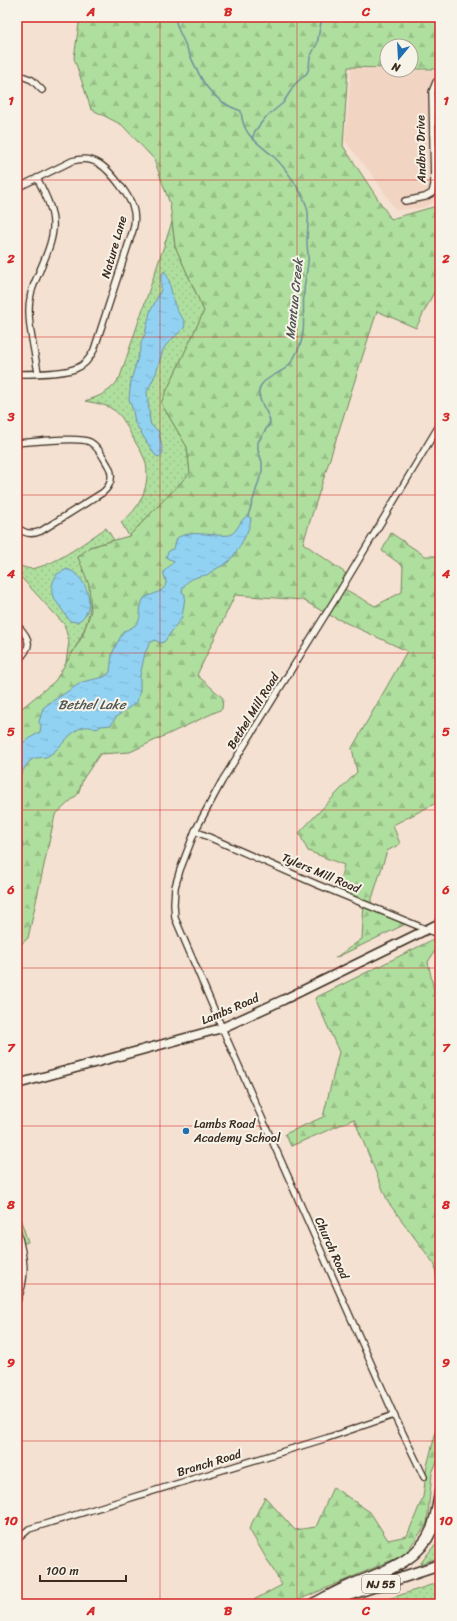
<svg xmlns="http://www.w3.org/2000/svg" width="457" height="1621" font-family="Sriracha,sans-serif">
<defs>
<pattern id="grass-dots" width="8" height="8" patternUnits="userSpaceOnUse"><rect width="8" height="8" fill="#afdf9e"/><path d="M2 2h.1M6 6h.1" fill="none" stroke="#97c088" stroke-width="1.8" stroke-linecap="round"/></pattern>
<pattern id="forest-firs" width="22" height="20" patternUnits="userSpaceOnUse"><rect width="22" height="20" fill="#afdf9e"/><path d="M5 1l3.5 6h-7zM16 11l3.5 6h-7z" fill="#97c088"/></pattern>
<pattern id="park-tufts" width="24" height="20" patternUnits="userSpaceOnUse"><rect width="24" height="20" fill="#afdf9e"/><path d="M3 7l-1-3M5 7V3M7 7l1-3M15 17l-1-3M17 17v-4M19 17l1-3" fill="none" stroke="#97c088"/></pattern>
<pattern id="water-ripples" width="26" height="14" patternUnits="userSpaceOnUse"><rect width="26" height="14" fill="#91d2f3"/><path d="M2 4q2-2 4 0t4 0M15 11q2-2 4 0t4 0" fill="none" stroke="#7eb4d0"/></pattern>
</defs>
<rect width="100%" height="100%" fill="#f4e1d2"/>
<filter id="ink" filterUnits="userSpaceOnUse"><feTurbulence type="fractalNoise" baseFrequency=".025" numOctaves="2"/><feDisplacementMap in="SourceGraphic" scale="8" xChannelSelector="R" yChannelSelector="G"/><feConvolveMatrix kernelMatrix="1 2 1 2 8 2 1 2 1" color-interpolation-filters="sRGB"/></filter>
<g filter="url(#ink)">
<path fill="#f2d4c3" d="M351 68 440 71 439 200 422 208 396 210 373 176 345 141Z"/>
<g fill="url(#grass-dots)" stroke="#75845e">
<path d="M172 222 175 246 204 311 161 403 187 447 190 473 129 536 121 522C140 510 152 483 145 460 142 452 136 444 132 436 127 427 122 414 112 409 105 404 94 403 85 401 101 396 112 391 120 377Z"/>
<path d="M106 528 114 540 90 547 78 557C82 566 87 576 89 585 95 616 81 638 66 663L69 641 64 624 17 573V564C23 567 29 570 35 568 59 563 86 541 106 528Z"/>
<path d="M440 1536V1557L420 1564 440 1538Z"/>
<path d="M440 1582V1600L428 1604H373Z"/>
</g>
<g fill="url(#forest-firs)" stroke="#75845e">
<path d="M80 17H440V69H411V46H387V68L348 67 343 146 391 219 440 205V291L433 294 416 328 377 311 303 543 348 575 341 587 375 606 402 592 403 566 382 551 391 533 425 556H440V664L438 675 440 676V801L393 825 400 844 387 851 370 905 410 922 335 958 362 939 364 903 337 892 344 865 308 851 299 833 357 772 352 748 407 651 327 614 303 600 235 595 197 675 223 698 222 709 130 752 100 754 83 779 78 794 55 815 28 938 17 948V712L55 681 82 637 91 611 89 585 78 557 90 547 129 536 190 473 187 447 161 403 204 311 175 246 170 204 154 159 122 125 91 109 74 58Z"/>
<path d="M440 936V943L428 962 434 991 440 996V1317L435 1265 388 1202 354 1119 291 1146 285 1134 323 1117 339 1052 315 998Z"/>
<path d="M440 1416V1455L432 1473 427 1524 404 1555 289 1604H246L282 1585 249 1529 265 1497 295 1530 316 1527 333 1487 370 1512 388 1540 407 1536 423 1497 427 1466Z"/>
</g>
<path fill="url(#park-tufts)" stroke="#75845e" d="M17 1209 28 1242 17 1245Z"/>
<g fill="url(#water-ripples)" stroke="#6f8f9e">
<path d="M164 271C169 274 172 296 174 303 176 306 176 310 178 312 181 318 187 320 184 328L166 345 163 350 156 373 147 392 150 421 151 425 159 432 163 453 160 457 156 456 153 452 135 423 133 411 129 399 131 380 141 347V342L145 334 150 312 161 290V278Z"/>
<path d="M247 516 251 518C251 529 236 555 228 562 221 567 214 569 207 575 198 576 183 580 182 592L185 594V597L182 617 164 642 160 643 155 640 150 643 145 653 140 676V690L137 702 116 717 111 725 101 726 97 729C93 728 89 726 84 727 70 730 61 749 48 756 42 759 35 756 30 761 24 767 21 775 17 782V750L25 741 40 732 41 726 39 722 43 708 48 704 82 682 104 677 110 672 112 654 117 643 124 631C148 622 135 615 144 598 151 594 167 592 166 581 165 577 163 575 164 571L174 562V561L167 558 166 556 169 551 174 548 177 538C191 529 214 537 230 535 238 531 239 521 247 516Z"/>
<path d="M67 569C87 575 99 611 77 622L70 621 53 597C50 588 53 581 57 574Z"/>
<path d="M17 831C24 844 26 848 17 861Z"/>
</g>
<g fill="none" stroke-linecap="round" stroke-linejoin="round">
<g stroke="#6f8f9e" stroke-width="1.5">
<path d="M175 17C176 28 182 36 186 46 199 75 207 100 241 111 243 136 256 141 273 156 285 167 306 196 308 212 309 222 307 232 307 242 307 249 309 256 308 263 307 273 304 283 304 293 302 312 307 332 298 350 295 356 292 363 287 367 278 375 259 379 259 392 258 404 270 412 270 423L258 442V450L262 462V471L248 516"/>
<path d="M252 139 255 131 265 118 283 103 295 84 307 73 309 68 310 57 317 44 322 17"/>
</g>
<defs>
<g id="minor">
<path d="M17 74 32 80 42 90"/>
<path d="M37 178C58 218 58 229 40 270 36 280 31 289 30 299 26 319 35 352 38 373"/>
<path d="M17 188 72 161C95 154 107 168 120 185 131 200 138 211 133 230L94 350C90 358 85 365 77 368 64 374 32 374 17 374"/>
<path d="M405 201 425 197 432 193 434 185 432 92 436 82 440 80"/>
<path d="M17 443C31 442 80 436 90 442 99 447 104 459 109 467 114 477 110 487 102 493L41 531C32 535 24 534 17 527"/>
<path d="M17 625C32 640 32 647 17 661"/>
<path d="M195 831 316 884 440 935"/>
<path d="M17 1230C24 1257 28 1275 17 1301"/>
<path d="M424 1477 394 1415 222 1028 175 918 174 904 175 887 180 870 195 831 222 781 334 601 440 424"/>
<path d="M20 1537 29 1529 327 1438 394 1415"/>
</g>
<path id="secondary" d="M17 1084 222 1028 283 1000 440 923"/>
<g id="motorway">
<path d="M330 1601 440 1565"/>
<path d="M313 1604C325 1598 337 1591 349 1586 381 1572 417 1564 432 1529 436 1518 438 1505 440 1493"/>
</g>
</defs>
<use href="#minor" stroke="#3b2a1e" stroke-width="8"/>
<use href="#secondary" stroke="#3b2a1e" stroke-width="11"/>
<use href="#motorway" stroke="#3b2a1e" stroke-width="13"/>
<use href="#minor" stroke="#f7f3e8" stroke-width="5.5"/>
<use href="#secondary" stroke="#f7f3e8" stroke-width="8"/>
<use href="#motorway" stroke="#f7f3e8" stroke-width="10"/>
</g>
</g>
<path fill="none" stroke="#d62828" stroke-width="1" stroke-opacity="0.55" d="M160 17V1604M297 17V1604M17 180H440M17 337H440M17 495H440M17 653H440M17 810H440M17 968H440M17 1126H440M17 1284H440M17 1441H440"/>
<circle fill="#1f6fb2" stroke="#f7f3e8" stroke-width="1.5" cx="186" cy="1131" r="4"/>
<g text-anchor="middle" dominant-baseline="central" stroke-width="4" stroke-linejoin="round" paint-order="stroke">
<rect fill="#f7f3e8" stroke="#73665b" stroke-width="1" x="362" y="1575" width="38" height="18" rx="3"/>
<g font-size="11" font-weight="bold" fill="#3b2a1e">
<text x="381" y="1584">NJ 55</text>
</g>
<g font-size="12" fill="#3b2a1e" stroke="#f7f3e8">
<text transform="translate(421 149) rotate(-91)">Andbro Drive</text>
<text transform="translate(114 247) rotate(-74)">Nature Lane</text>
<text transform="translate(253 711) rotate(-58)">Bethel Mill Road</text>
<text transform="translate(321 873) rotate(23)">Tylers Mill Road</text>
<text transform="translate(230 1009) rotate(-23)">Lambs Road</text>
<text transform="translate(332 1248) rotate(66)">Church Road</text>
<text transform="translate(209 1463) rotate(-17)">Branch Road</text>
</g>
<g font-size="12" fill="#3b2a1e" stroke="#f7f3e8" text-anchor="start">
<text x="194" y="1124">Lambs Road<tspan x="194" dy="14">Academy School</tspan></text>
</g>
<g font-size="13" font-style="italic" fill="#505453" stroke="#f7f3e8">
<text transform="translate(294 299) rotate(-84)">Mantua Creek</text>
<text x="92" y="704">Bethel Lake</text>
</g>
</g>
<rect width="457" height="1621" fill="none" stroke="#f7f3e8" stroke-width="44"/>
<g transform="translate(399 58) rotate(198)"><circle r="19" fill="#f7f3e8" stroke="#aca397"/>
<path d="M0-3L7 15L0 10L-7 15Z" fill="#1f6fb2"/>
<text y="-6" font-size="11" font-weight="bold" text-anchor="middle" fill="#3b2a1e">N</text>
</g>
<path d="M40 1575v6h86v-6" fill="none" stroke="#3b2a1e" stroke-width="2"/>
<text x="46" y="1575" font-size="12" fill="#3b2a1e" stroke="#f7f3e8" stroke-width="3" paint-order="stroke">100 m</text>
<rect x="22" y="22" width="413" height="1577" fill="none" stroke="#d62828" stroke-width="1.5"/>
<g font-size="13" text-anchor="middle" font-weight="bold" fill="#d62828">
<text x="91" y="16">A</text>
<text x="228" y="16">B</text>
<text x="366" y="16">C</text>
<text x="11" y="105">1</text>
<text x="446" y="105">1</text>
<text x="11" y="263">2</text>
<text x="446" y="263">2</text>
<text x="11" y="421">3</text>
<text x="446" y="421">3</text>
<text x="11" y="578">4</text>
<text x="446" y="578">4</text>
<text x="11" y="736">5</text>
<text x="446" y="736">5</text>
<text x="11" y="894">6</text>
<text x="446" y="894">6</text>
<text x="11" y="1052">7</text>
<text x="446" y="1052">7</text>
<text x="11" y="1209">8</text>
<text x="446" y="1209">8</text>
<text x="11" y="1367">9</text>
<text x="446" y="1367">9</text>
<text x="11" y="1525">10</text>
<text x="446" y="1525">10</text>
<text x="91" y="1615">A</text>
<text x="228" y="1615">B</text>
<text x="366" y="1615">C</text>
</g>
</svg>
